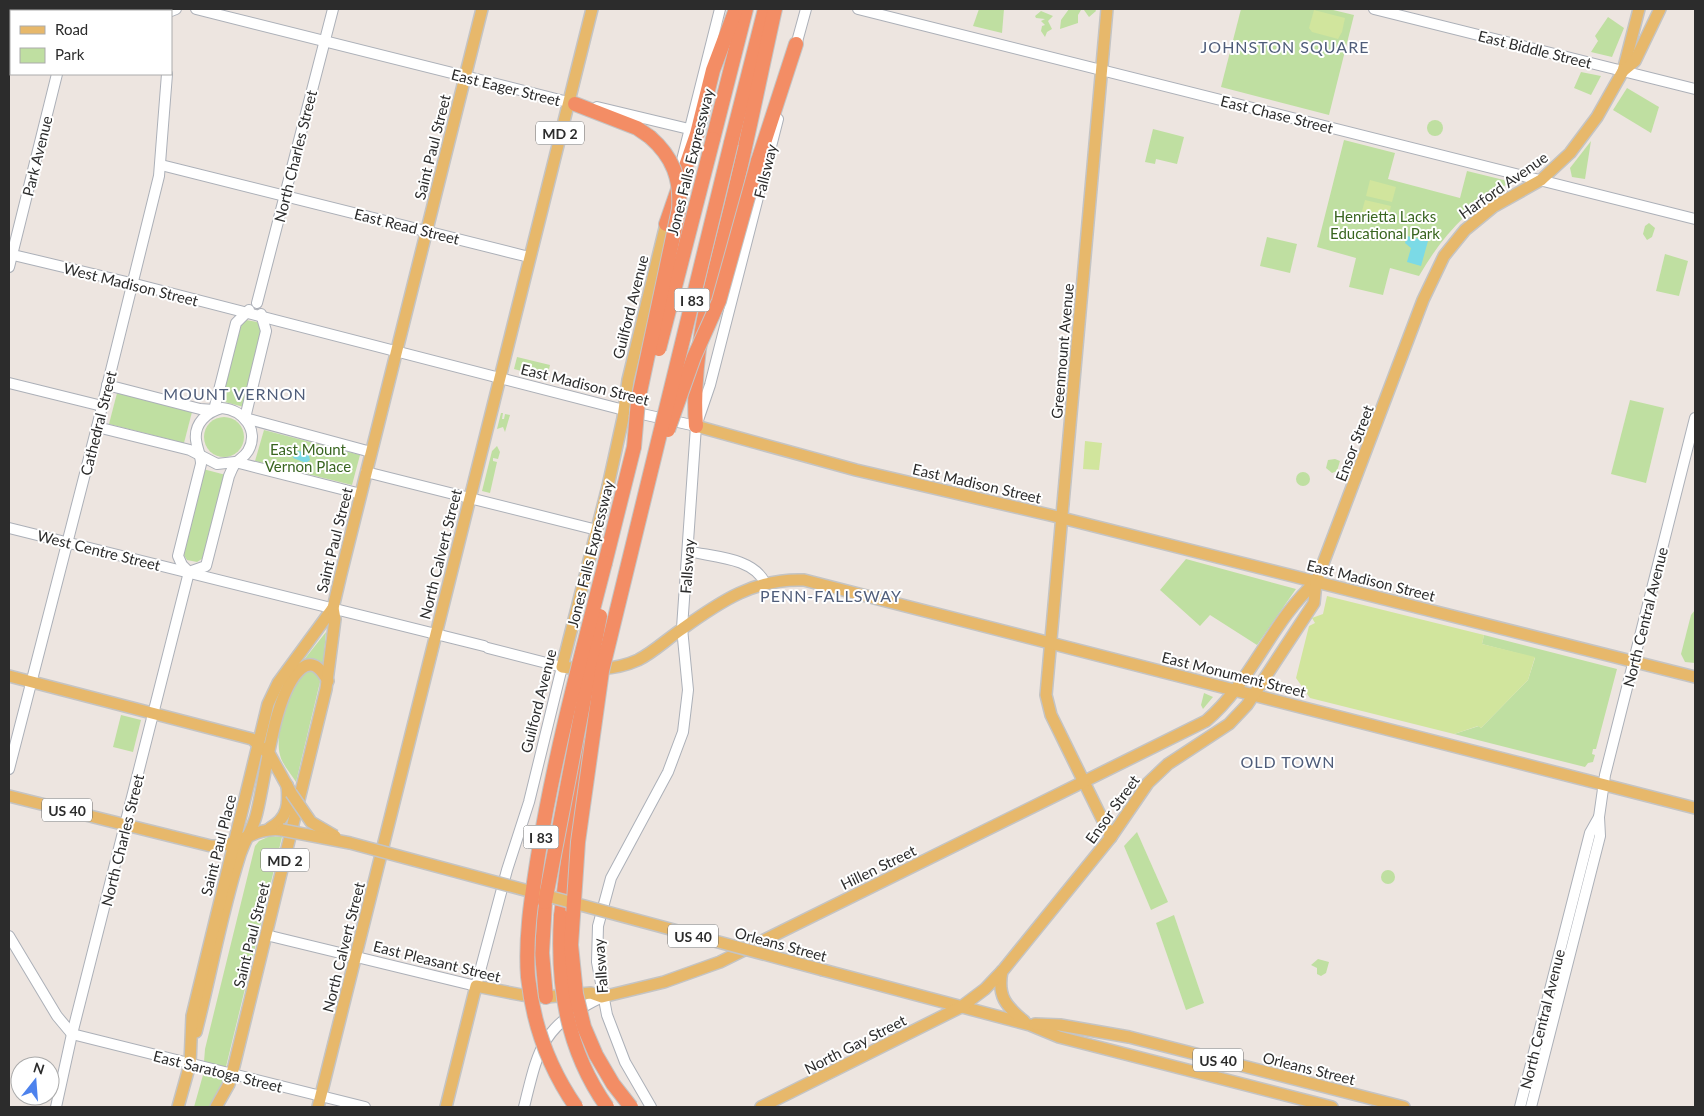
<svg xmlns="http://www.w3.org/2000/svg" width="1704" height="1116" font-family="Lato,sans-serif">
<rect width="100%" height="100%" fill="#ede5e0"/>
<g fill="#bfdfa1">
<path d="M979 9H1004L1002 33 973 26Z"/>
<path d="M1069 9H1095L1096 11 1089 17 1084 10H1081L1078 15V23L1060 29 1061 20Z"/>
<path d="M1241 9H1329L1354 15 1329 115 1221 87Z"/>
<path d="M1041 11 1053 16 1048 21 1052 29 1047 32 1045 37 1041 31 1042 26 1045 25 1041 21 1045 19 1036 18 1035 16Z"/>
<path d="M1608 17 1624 28 1612 57 1591 52 1598 41 1595 36Z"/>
<path d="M1581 72 1601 76 1591 95 1574 88Z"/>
<path d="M1627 88 1659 107 1651 133 1613 110Z"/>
<circle cx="1435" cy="128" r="8"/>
<path d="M1153 129 1184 137 1177 164 1156 159 1155 164 1145 162Z"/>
<path d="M1344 140 1395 153 1388 179 1460 198 1467 171 1508 181 1509 183C1469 207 1442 236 1419 276L1390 268 1383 295 1349 287 1356 258 1317 247Z"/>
<path d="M1591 141 1585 179 1572 177 1570 168Z"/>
<path d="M1649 223 1655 228 1652 237 1647 240 1643 234 1645 226Z"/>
<path d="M1267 237 1297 244 1290 273 1260 266Z"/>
<path d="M1665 254 1688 261 1679 296 1656 291Z"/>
<path d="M246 320 257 322 262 327 244 407 221 401 240 325Z"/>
<path d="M517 357 550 365 547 378 514 369Z"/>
<path d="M117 393 192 412 184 443 109 424Z"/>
<path d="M1630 400 1664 408 1646 483 1611 474Z"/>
<path d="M501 413H503L502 419H504L505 414 510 415 505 432 503 427 497 429Z"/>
<circle cx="224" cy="437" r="20"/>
<path d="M264 430 360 455 352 485 255 461Z"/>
<path d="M497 446 500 452 498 459 493 458V461L497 462 490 493 482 491 492 451Z"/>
<path d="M1335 459 1340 461 1337 471 1332 473 1326 468 1328 460Z"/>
<path d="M203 469 226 475 205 557 197 562 187 560 182 552Z"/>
<circle cx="1303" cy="479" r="7"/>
<path d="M1186 559 1296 589 1257 645 1210 615 1200 626 1160 590Z"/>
<path d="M1695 610V663L1685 662 1681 654 1691 615Z"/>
<path d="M326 632 323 664 315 660 303 661Z"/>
<path d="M1484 635 1617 669 1596 749H1593L1592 754 1595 755 1593 762 1588 763 1585 767 1454 734 1479 726 1481 728 1528 680 1535 658 1482 644Z"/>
<path d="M309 670 319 675 320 682 296 782C291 774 282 764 280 755 274 734 289 680 309 670Z"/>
<path d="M1204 693 1213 697 1203 709 1201 705Z"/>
<path d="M121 715 141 720 133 752 113 747Z"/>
<path d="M1137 832 1168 902 1151 910 1124 846Z"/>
<path d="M270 836 282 837 222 1083V1107H194L203 1075 205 1049 255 846 259 841Z"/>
<circle cx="1388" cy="877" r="7"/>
<path d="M1174 915 1204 1003 1186 1010 1156 923Z"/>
<path d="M1318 959 1329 962 1326 973 1321 976 1317 974V968L1311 965Z"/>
</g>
<g fill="#d1e59d">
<path d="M1314 10 1345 18 1342 32 1338 39 1312 32 1309 28Z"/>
<path d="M1370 180 1396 187 1392 202 1366 196Z"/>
<path d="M1365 200 1391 206 1387 222 1361 215Z"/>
<path d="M1085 441 1102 443 1099 470 1083 469Z"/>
<path d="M1327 596 1484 635 1482 644 1535 657 1528 680 1481 728 1478 726 1454 734 1310 698 1296 678 1309 626 1315 623 1312 618 1323 614Z"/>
</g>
<g fill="#7bdae6">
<path d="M1407 236 1428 241 1421 266 1407 262 1411 248 1405 243Z"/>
<path d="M295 451 308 452 310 460 306 463 293 458Z"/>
</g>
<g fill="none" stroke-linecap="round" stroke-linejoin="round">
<defs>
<g id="secondary">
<path d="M196 9 576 104"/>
<path d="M858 9 1695 219"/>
<path d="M1374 9 1695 89"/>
<path d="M74 11 75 9"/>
<path d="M171 11 176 9"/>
<path d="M795 49 806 9"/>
<path d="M597 107 689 129"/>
<path d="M161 165 529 257"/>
<path d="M680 168 720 9"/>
<path d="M9 254 139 285 624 410 696 426"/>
<path d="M9 267 57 74"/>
<path d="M257 303 333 9"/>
<path d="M9 383 102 406"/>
<path d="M107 385 200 409 214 410"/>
<path d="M222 408C243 410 260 430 248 451 245 456 241 458 237 462 233 465 231 472 229 476L206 566 189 572 182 565 178 556 201 464C201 455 197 449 196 440 194 423 207 412 222 408Z"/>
<path d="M214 410 236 323 249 310"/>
<path d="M245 418 371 452"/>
<path d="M245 418 266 331 261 314"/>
<path d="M97 427 190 450 217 464 235 462 247 465 361 494"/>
<path d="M366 472 597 530"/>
<path d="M9 528 484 646"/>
<path d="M688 551C712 557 753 557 765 583"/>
<path d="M9 769 97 427 159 176 167 74"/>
<path d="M266 935 476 986 507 870 529 802 562 667 488 648"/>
<path d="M9 936 57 1016 72 1034 365 1107"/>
<path d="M56 1107 72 1034 189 572"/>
<path d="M524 1107C539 1046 542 1026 602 997"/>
<path d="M651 1107 625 1062 607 1015 597 962 598 926 611 878 668 772 683 732 688 690 682 628 696 426 710 385 778 119"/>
<path d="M1520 1107 1590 833 1599 817"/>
<path d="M1531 1107 1600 836 1599 817 1605 775 1695 418"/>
</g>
<g id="primary">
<path d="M1107 9 1046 695 1051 715 1111 837"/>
<path d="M1623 71 1639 9"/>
<path d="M666 224 628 380 623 418 608 486 562 667C588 670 614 671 638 660 654 652 667 639 682 629 721 601 755 578 804 580L1695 808"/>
<path d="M696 426 856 470 1054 516 1695 677"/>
<path d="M9 676 252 739 270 755 291 793"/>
<path d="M9 796 211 846C238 848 254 826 282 830"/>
<path d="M270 828C288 818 289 804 287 785"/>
<path d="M823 970 1030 1025 1059 1037 1332 1107"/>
<path d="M1002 971C997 996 1006 1006 1024 1021"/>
<path d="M1035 1024 1060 1025 1129 1037 1404 1107"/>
<path d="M196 1032C211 974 221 915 239 858 243 843 252 831 256 816 266 779 273 691 302 668 314 659 322 671 328 681"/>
<path d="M178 1107 190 1064 192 1016 268 704 278 683 333 608"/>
<path d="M216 1107 229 1084 234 1066 326 689 335 619 333 608 341 574 482 9"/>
<path d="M318 1107 592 9"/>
<path d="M446 1107 476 986 522 995 546 997 591 993 602 997 664 982 720 962 1206 721C1252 682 1272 620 1316 582"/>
<path d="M761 1107 961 1007 985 989 1004 969 1111 837 1148 783 1168 764 1229 724 1247 705 1314 603 1316 582 1423 300 1444 256 1465 230 1493 207 1541 180 1570 153 1597 117 1623 71 1635 61 1660 9"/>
</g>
<g id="highway">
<path d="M575 104 637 128 650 137"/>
<path d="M713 139 746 9"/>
<path d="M731 143 765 9"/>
<path d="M758 161 796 44"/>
<path d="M666 224 697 134 713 70 736 9"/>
<path d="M696 426C690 347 716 271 734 195 749 133 761 71 775 9"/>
<path d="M605 563 634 447"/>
<path d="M545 902 542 953 546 997"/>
<path d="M561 916 571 837 586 745"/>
</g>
</defs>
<use href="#secondary" stroke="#acb0b8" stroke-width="12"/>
<use href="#primary" stroke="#c4c4c4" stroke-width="14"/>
<use href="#highway" stroke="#c4c4c4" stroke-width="16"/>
<use href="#secondary" stroke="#fff" stroke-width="10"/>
<use href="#primary" stroke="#e7b86b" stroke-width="11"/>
<use href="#highway" stroke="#f38d65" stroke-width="14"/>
<defs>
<g id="primary-bridge">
<path d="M291 793 311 822 335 836"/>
<path d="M282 830 350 843 823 970"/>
</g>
<g id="highway-bridge">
<path d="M659 349 713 139"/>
<path d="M668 430 694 357 719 301 758 161"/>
<path d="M634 447 638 401 679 209C681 179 673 157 650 137"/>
<path d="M545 902 600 616"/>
<path d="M561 916C557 985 566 1049 607 1107"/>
<path d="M576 1107C549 1068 533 1024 528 977 525 936 532 895 538 856 554 757 580 660 605 563"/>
<path d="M631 1107 613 1084 596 1055 584 1027 576 994 571 945 578 842 602 671 731 143"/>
</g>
</defs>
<use href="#primary-bridge" stroke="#c4c4c4" stroke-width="14" stroke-linecap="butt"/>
<use href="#highway-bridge" stroke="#c4c4c4" stroke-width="16" stroke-linecap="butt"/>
<use href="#primary-bridge" stroke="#e7b86b" stroke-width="11"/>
<use href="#highway-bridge" stroke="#f38d65" stroke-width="14"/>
</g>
<g text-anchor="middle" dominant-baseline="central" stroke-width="4" stroke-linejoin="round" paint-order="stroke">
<g fill="#fff" stroke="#6b6b6b" stroke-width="1">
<rect x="536" y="121.5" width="48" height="23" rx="4"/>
<rect x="674.5" y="288.5" width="35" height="23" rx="4"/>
<rect x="42" y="798.5" width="50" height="23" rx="4"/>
<rect x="523.5" y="825.5" width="35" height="23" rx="4"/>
<rect x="261" y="848.5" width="48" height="23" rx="4"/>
<rect x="668" y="924.5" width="50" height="23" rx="4"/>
<rect x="1193" y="1048.5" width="50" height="23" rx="4"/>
</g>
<g font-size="14" font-weight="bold" fill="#2c2c2c">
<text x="560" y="133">MD 2</text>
<text x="692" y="300">I 83</text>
<text x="67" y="810">US 40</text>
<text x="541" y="837">I 83</text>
<text x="285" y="860">MD 2</text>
<text x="693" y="936">US 40</text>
<text x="1218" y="1060">US 40</text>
</g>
<g font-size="15" fill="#2c2c2c" stroke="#fff">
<text transform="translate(1535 49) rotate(14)">East Biddle Street</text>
<text transform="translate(506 87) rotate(14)">East Eager Street</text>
<text transform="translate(1277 114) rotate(14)">East Chase Street</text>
<text transform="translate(432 147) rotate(-76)">Saint Paul Street</text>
<text transform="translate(37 156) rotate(-76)">Park Avenue</text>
<text transform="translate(295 156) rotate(-76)">North Charles Street</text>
<text transform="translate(690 162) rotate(-76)">Jones Falls Expressway</text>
<text transform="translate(765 171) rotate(-76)">Fallsway</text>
<text transform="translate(1503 185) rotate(-35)">Harford Avenue</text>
<text transform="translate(407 226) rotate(14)">East Read Street</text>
<text transform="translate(131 284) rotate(14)">West Madison Street</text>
<text transform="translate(630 307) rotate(-76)">Guilford Avenue</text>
<text transform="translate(1062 351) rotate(-85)">Greenmount Avenue</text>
<text transform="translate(585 384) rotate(14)">East Madison Street</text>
<text transform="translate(98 423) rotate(-76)">Cathedral Street</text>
<text transform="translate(1354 443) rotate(-69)">Ensor Street</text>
<text transform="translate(977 483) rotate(13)">East Madison Street</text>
<text transform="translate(334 540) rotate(-76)">Saint Paul Street</text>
<text transform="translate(99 550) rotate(14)">West Centre Street</text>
<text transform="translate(440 554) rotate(-76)">North Calvert Street</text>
<text transform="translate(590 554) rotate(-76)">Jones Falls Expressway</text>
<text transform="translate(687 566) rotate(-86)">Fallsway</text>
<text transform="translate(1371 580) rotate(14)">East Madison Street</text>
<text transform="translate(1645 617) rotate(-76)">North Central Avenue</text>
<text transform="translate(1234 674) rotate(14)">East Monument Street</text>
<text transform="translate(538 701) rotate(-76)">Guilford Avenue</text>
<text transform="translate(1112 809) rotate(-54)">Ensor Street</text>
<text transform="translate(122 840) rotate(-76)">North Charles Street</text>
<text transform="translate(218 845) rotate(-76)">Saint Paul Place</text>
<text transform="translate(878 867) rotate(-26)">Hillen Street</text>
<text transform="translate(251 935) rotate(-76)">Saint Paul Street</text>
<text transform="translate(781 944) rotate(15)">Orleans Street</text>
<text transform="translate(343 947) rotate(-76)">North Calvert Street</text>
<text transform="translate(437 961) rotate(14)">East Pleasant Street</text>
<text transform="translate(600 966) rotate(-94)">Fallsway</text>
<text transform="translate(1542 1019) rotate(-76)">North Central Avenue</text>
<text transform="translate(855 1044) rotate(-27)">North Gay Street</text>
<text transform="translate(1309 1068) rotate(14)">Orleans Street</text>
<text transform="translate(218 1071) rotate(14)">East Saratoga Street</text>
</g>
<g font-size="15" fill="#396520" stroke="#fff">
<text x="1385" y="216">Henrietta Lacks<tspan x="1385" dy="17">Educational Park</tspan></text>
<text x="308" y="449">East Mount<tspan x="308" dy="17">Vernon Place</tspan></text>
</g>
<g font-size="16" letter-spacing="1" fill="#4f5d7a" stroke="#fff">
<text x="1285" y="46">JOHNSTON SQUARE</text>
<text x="235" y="393">MOUNT VERNON</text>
<text x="831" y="595">PENN-FALLSWAY</text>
<text x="1288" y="761">OLD TOWN</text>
</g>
</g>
<rect width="1704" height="1116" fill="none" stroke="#2c2c2c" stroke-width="20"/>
<rect x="10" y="10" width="162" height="65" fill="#ffffff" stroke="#ababab"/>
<rect x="20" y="26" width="25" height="8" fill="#e7b86b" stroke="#ababab"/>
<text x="55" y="35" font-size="15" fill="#2c2c2c">Road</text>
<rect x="20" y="48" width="25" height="15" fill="#bfdfa1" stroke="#ababab"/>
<text x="55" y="60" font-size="15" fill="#2c2c2c">Park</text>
<g transform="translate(35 1081) rotate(17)"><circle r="24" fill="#ffffff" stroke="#ababab"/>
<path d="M0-4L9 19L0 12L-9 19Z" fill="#4d82ed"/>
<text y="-8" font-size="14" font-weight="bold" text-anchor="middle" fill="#2c2c2c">N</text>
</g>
</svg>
